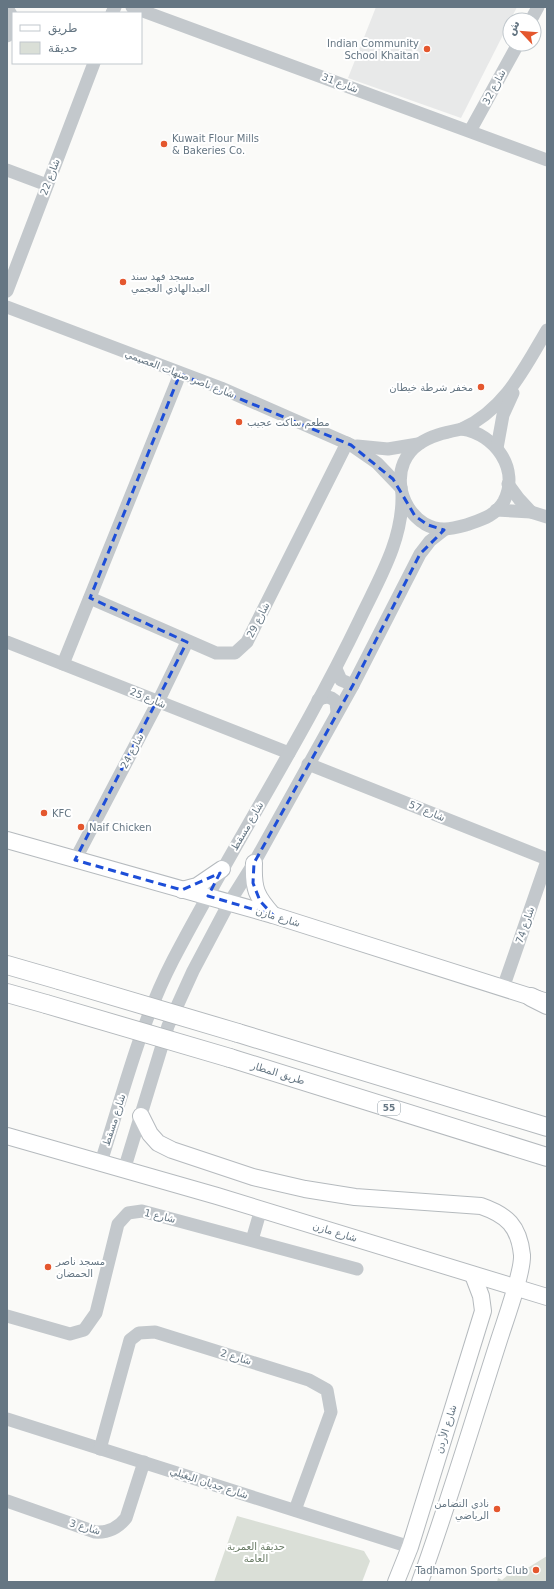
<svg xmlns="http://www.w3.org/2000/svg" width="554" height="1589" font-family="'DejaVu Sans','Noto Naskh Arabic',sans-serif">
<rect width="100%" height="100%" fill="#fafaf8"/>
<path fill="#e8e9e9" d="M376 7H517L461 118 348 78Z"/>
<g fill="#dadfd7">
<path d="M237 1516 364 1551 370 1561 362 1582H214Z"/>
<path d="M547 1556V1582H497L498 1578 502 1580 516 1568 521 1572Z"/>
</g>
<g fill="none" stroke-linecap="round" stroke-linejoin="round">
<defs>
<g id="major">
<path d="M7 840 273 915 544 1001"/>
<path d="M254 863C253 889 256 896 273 915"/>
<path d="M182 890 197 886 222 869"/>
<path d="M141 1116 150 1134 158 1143 172 1150 253 1177 305 1189 355 1197 481 1206C507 1215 519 1226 522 1255 523 1272 505 1321 499 1340 473 1421 449 1502 420 1582"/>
<path d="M7 1136 217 1196 547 1297"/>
<path d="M396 1582 410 1547 483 1311 481 1296 473 1275"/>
</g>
<g id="highway">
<path d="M7 965 59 980"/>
<path d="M7 993 46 1004"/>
<path d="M531 997 547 1005"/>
<path d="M238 1033 547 1127"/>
<path d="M230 1058 547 1157"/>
</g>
</defs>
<use href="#major" stroke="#b5babe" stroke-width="18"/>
<use href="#highway" stroke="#b4b9bd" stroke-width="20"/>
<g stroke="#c3c8cc" stroke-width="13">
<path d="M132 7 547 160"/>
<path d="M7 9C15 16 11 27 7 36"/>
<path d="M112 13 115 7"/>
<path d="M531 20 538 7"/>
<path d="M470 131 518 44"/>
<path d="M7 170 47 185"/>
<path d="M7 291 94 63"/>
<path d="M7 307 221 388 351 445 377 463 401 488"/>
<path d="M462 429C495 434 520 469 504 501 496 516 480 520 466 525 451 529 439 532 425 524 397 507 390 464 419 444 431 435 448 432 462 429Z"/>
<path d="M462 429C505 409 524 369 547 330"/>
<path d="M357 446 388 449 418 444"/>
<path d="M497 448 503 415 513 393"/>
<path d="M508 484 519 499 531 512"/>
<path d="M496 510 531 512 547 517"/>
<path d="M90 598 216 653H235L247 642 347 443"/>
<path d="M7 642 289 753"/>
<path d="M63 664 180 374"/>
<path d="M336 669 341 680 353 685"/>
<path d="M318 700C325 696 331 696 336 702L337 712"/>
<path d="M308 764 547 859"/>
<path d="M75 860 158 702 187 642"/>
<path d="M503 988 547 861"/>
<path d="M101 1162C123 1094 140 1024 173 960 233 845 304 736 360 619 379 579 403 540 402 495"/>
<path d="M124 1170 168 1026 193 971 229 903 254 863 353 685 420 554 430 541 444 530"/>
<path d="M252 1240 261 1209"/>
<path d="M7 1316 70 1334 84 1330 96 1313 118 1224 128 1213 142 1211 357 1269"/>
<path d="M7 1419 410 1547"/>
<path d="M100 1449 130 1340 139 1333 155 1332 309 1380 327 1390 331 1412 295 1510"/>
<path d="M7 1501 95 1532C108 1533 118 1528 126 1518L144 1462"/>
</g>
<use href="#major" stroke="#fff" stroke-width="16"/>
<use href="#highway" stroke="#fff" stroke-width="18"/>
<defs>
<g id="highway-bridge">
<path d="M59 980 238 1033"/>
<path d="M46 1004 230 1058"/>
</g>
</defs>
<use href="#highway-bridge" stroke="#b4b9bd" stroke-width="20" stroke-linecap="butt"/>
<use href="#highway-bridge" stroke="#fff" stroke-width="18"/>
</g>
<path fill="none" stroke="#1d4ed8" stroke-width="3" stroke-dasharray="8 5" stroke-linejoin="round" d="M180 374 351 445 393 479 415 516 428 525 444 530 420 554 353 685 254 863 253 883 260 901 273 915 208 896 220 873 182 890 75 860 187 642 90 598Z"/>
<g fill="#e4572e" stroke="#fff" stroke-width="1.5">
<circle cx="427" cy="49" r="4"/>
<circle cx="164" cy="144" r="4"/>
<circle cx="123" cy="282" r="4"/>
<circle cx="481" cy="387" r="4"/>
<circle cx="239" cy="422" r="4"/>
<circle cx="44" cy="813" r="4"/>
<circle cx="81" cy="827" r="4"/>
<circle cx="48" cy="1267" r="4"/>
<circle cx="497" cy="1509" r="4"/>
<circle cx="536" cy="1570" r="4"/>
</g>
<g text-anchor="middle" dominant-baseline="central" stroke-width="4" stroke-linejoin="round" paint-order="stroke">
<rect fill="#fff" stroke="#939fa8" stroke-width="1" x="378" y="1101" width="22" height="14" rx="3"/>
<g font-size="9" font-weight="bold" fill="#657683">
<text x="389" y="1108">55</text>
</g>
<g font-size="10" fill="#657683" stroke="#fff" text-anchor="start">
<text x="419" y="43" text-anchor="end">Indian Community<tspan x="419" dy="12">School Khaitan</tspan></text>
<text x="172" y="138">Kuwait Flour Mills<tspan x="172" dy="12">&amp; Bakeries Co.</tspan></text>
<text x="131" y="276">مسجد فهد سند<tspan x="131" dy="12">العبدالهادي العجمي</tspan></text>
<text x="473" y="387" text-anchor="end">مخفر شرطة خيطان</text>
<text x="247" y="422">مطعم ساكت عجيب</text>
<text x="52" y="813">KFC</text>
<text x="89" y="827">Naif Chicken</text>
<text x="56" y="1261">مسجد ناصر<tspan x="56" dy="12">الحمضان</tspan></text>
<text x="489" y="1503" text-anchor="end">نادي التضامن<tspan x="489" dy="12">الرياضي</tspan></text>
<text x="528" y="1570" text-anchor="end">Tadhamon Sports Club</text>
</g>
<g font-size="10" fill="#657683" stroke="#fff">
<text transform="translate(340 83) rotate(21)">شارع 31</text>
<text transform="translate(494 87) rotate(-62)">شارع 32</text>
<text transform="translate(50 177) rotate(-69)">شارع 22</text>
<text transform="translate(180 374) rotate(21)">شارع ناصر صنهات العصيمي</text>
<text transform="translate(258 620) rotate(-63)">شارع 29</text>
<text transform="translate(148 698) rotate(22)">شارع 25</text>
<text transform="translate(132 751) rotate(-62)">شارع 24</text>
<text transform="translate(427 811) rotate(22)">شارع 57</text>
<text transform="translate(247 826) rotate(-60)">شارع مسقط</text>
<text transform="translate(278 917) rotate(17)">شارع مازن</text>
<text transform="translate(525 925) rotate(-71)">شارع 74</text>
<text transform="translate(278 1073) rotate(17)">طريق المطار</text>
<text transform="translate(114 1120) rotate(-72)">شارع مسقط</text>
<text transform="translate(160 1216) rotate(13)">شارع 1</text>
<text transform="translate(335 1232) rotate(17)">شارع مازن</text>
<text transform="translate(236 1357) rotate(17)">شارع 2</text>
<text transform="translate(446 1429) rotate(-73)">شارع الأردن</text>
<text transform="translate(209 1483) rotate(18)">شارع جديان البغيلي</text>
<text transform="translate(85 1527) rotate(16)">شارع 3</text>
</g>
<g font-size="10" fill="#687a64" stroke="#fff">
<text x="256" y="1546">حديقة العمرية<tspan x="256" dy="12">العامة</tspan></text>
</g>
</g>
<rect width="554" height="1589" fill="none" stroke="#657683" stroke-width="16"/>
<rect x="12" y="12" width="130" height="52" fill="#ffffff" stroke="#c1c8cd"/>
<rect x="20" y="25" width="20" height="6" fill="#ffffff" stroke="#c1c8cd"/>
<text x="48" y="32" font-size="12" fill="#657683">طريق</text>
<rect x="20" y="42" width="20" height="12" fill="#dadfd7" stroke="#c1c8cd"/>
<text x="48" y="52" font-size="12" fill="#657683">حديقة</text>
<g transform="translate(522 32) rotate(296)"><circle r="19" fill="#ffffff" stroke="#c1c8cd"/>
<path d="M0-3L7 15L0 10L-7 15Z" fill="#e4572e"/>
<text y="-6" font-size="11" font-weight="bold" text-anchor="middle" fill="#657683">ش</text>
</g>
</svg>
